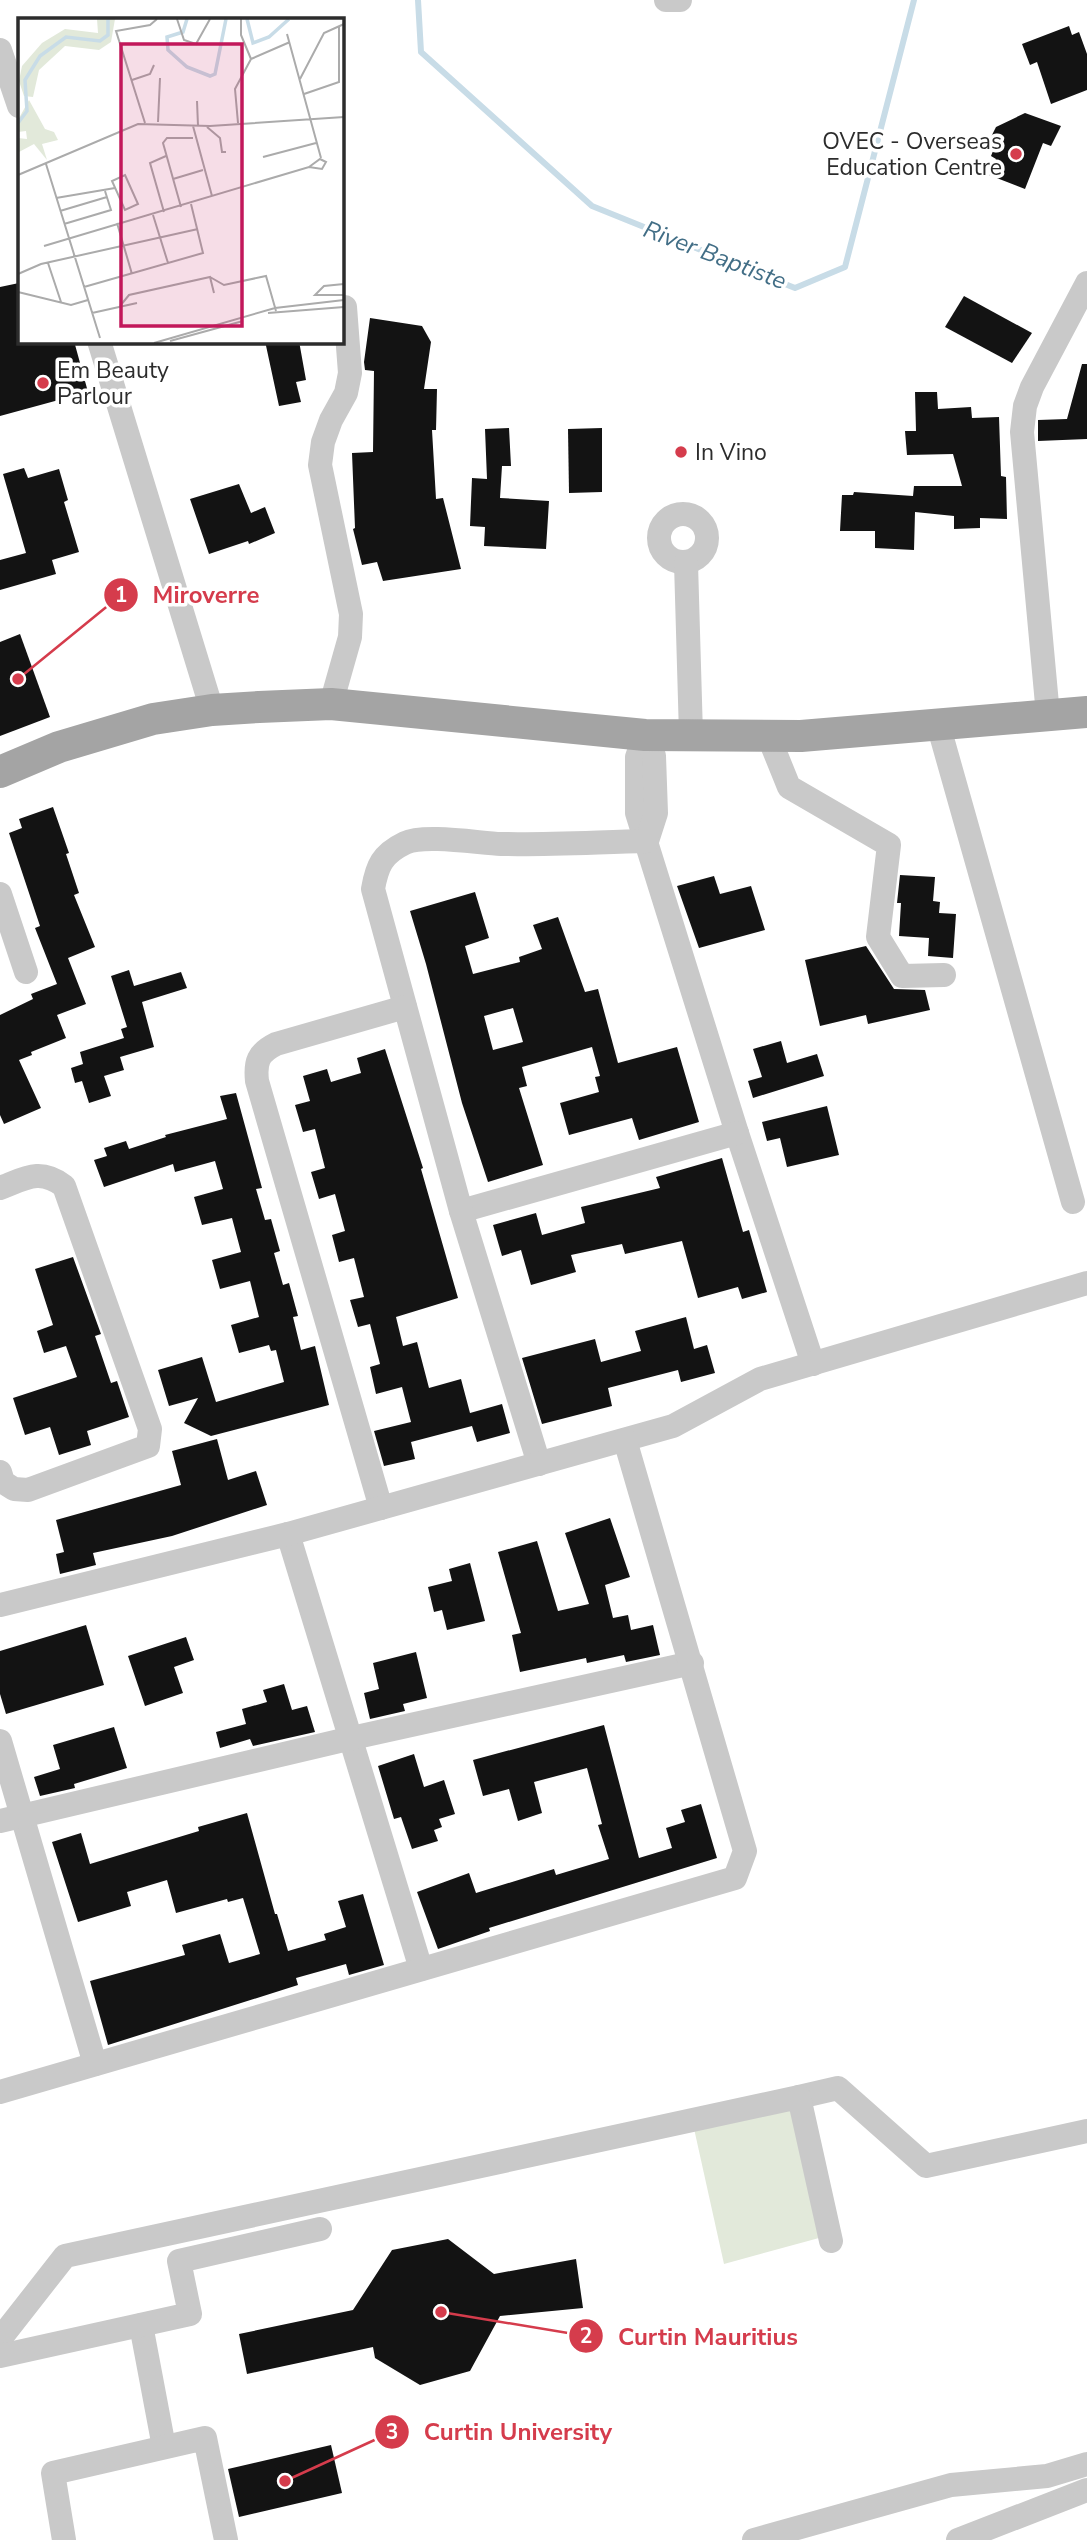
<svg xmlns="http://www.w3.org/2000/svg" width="1087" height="2540" font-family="'Nunito Sans',sans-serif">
<rect width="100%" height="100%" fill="#fff"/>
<path fill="#e2e9da" d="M790 2096 819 2238 724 2264 691 2115Z"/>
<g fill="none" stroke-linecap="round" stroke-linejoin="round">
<path stroke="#c8dce7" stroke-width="6" d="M418 0 421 52 592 206 795 288 845 267 914 0"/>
</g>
<g fill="#131313" fill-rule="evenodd">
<path d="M1069 26 1072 35 1079 32 1087 54V90L1051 104 1037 62 1030 65 1022 44Z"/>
<path d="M1025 113 1061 126 1051 146 1043 143 1025 189 989 175 996 159 991 156 993 151 986 147 996 127Z"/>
<path d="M19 283V341H74L88 392 0 416V287Z"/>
<path d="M964 296 1032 333 1012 363 945 327Z"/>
<path d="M370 318 422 326 431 342 424 389H437L436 430H432L436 499 443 498 461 569 383 581 377 562 362 565 353 529 355 528 352 453 373 452 374 371 365 370 364 362Z"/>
<path d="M265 341H299L306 380 296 382 301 402 279 406Z"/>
<path d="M1082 364H1087V439L1038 441V420L1067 419Z"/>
<path d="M915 392H937L938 409 971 407 972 418 999 417 1001 476 1006 477 1007 519 980 518V528L954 529V516L915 512 914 550 875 548V531H840L842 495H853L854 492 913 496 914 486H962L953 454 907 455 905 431H916Z"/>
<path d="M509 428 511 466H502L500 498 549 501 546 549 484 546 485 527 470 526 472 478 487 479 485 429Z"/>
<path d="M602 428V492L569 493 568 429Z"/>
<path d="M24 468 28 478 59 469 68 500 64 502 79 552 52 560 56 574 0 590V560L26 553 3 474Z"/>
<path d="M239 484 251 513 265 507 275 533 249 544 248 541 209 554 190 499Z"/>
<path d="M20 634 50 717 0 736V642Z"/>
<path d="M53 807 69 853 66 854 79 893 74 895 95 947 68 958 86 1004 57 1015 66 1038 31 1052 32 1055 19 1060 41 1108 4 1124 0 1115V1015L33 999 31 994 57 984 35 928 40 926 9 833 22 828 19 819Z"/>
<path d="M900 875 935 877 933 901 940 902 939 913 956 914 953 958 928 956 929 938 899 936 901 903H897Z"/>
<path d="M714 876 720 894 751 886 765 930 699 948 677 886Z"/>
<path d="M475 892 489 938 465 946 473 974 520 962 519 957 542 949 533 925 558 917 585 992 598 989 618 1063 677 1047 699 1122 639 1140 632 1118 569 1135 560 1103 599 1092 595 1077 600 1076 592 1047 522 1067 527 1086 519 1088 543 1165 488 1182 462 1103 426 964 410 911ZM513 1008 523 1042 493 1050 484 1016Z"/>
<path d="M866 946 894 989 925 990 930 1010 868 1024 866 1015 820 1026 805 960Z"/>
<path d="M129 970 134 986 181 972 187 988 142 1002 154 1047 120 1057 124 1070 104 1076 111 1096 89 1103 82 1081 75 1083 71 1068 83 1064 80 1052 124 1038 121 1029 127 1027 111 976Z"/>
<path d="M781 1041 787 1063 817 1054 824 1076 753 1098 748 1081 762 1077 753 1049Z"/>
<path d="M385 1049 423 1168 421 1169 458 1298 396 1317 403 1346 417 1342 429 1388 461 1379 470 1413 502 1404 510 1433 477 1442 472 1426 411 1442 415 1459 384 1466 374 1431 411 1422 402 1387 376 1394 370 1367 380 1364 370 1324 358 1327 350 1300 364 1297 354 1258 339 1262 332 1235 345 1231 335 1194 319 1199 311 1172 325 1168 315 1129 303 1132 295 1105 310 1101 303 1076 327 1069 331 1082 361 1073 357 1058Z"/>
<path d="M236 1093 262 1188 256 1189 265 1220 271 1219 280 1251 274 1253 283 1285 289 1283 298 1316 293 1317 301 1350 315 1346 329 1405 211 1436 184 1423 198 1398 169 1406 158 1370 202 1357 216 1402 284 1382 276 1350 271 1351 269 1345 239 1353 231 1325 259 1317 250 1281 220 1289 212 1260 241 1252 232 1218 202 1225 194 1197 223 1189 215 1161 175 1172 173 1164 104 1187 94 1160 107 1156 104 1148 126 1141 129 1149 166 1137 165 1135 227 1119 220 1096Z"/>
<path d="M827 1106 839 1155 787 1167 780 1138 767 1141 762 1122Z"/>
<path d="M722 1158 743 1232 749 1230 767 1292 742 1299 738 1287 698 1298 682 1241 625 1254 622 1244 571 1255 576 1272 531 1285 521 1250 502 1256 493 1225 536 1213 542 1235 585 1223 581 1207 660 1188 656 1177Z"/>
<path d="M73 1257 101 1334 95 1336 111 1383 117 1381 129 1417 87 1431 91 1445 59 1455 50 1427 25 1435 13 1398 77 1377 66 1346 44 1353 37 1331 53 1325 35 1269Z"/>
<path d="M686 1317 694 1349 707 1345 715 1373 681 1382 678 1370 608 1388 612 1406 542 1424 522 1358 595 1339 601 1362 641 1351 635 1331Z"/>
<path d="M217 1439 228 1480 256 1471 267 1505 172 1536 93 1553 96 1565 60 1574 56 1554 64 1552 56 1520 181 1485 172 1451Z"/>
<path d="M610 1518 630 1577 605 1585 613 1618 628 1615 631 1630 653 1625 660 1655 626 1662 624 1655 587 1663 586 1658 520 1672 512 1635 521 1633 498 1552 537 1541 558 1611 589 1604 565 1533Z"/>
<path d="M470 1563 485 1621 447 1630 442 1610 434 1612 428 1587 452 1581 449 1569Z"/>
<path d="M86 1625 104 1685 6 1714 0 1694V1651Z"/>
<path d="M186 1637 194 1660 174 1667 183 1693 145 1706 128 1656Z"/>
<path d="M416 1652 427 1698 403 1704 405 1711 370 1719 364 1693 379 1689 373 1663Z"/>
<path d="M284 1684 292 1710 307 1706 315 1732 253 1746 250 1739 220 1748 216 1732 246 1724 242 1709 267 1702 263 1690Z"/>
<path d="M604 1725 639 1858 672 1848 666 1828 685 1822 681 1810 701 1804 717 1858 489 1928 490 1931 438 1949 417 1892 469 1873 476 1893 554 1869 556 1875 609 1859 598 1825 602 1824 587 1768 534 1782 542 1813 518 1821 509 1789 483 1796 473 1760Z"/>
<path d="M114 1727 127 1768 74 1784 75 1788 40 1796 34 1777 60 1769 53 1745Z"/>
<path d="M414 1754 424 1787 444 1780 455 1814 439 1819 442 1827 434 1830 438 1841 412 1849 401 1817 394 1819 378 1766Z"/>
<path d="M247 1813 275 1914H277L288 1951 326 1940 324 1934 346 1927 338 1901 363 1894 384 1965 349 1975 346 1964 296 1978 298 1985 108 2045 90 1981 185 1955 182 1945 220 1934 229 1963 260 1954 243 1898 228 1902 227 1899 176 1913 167 1880 127 1892 131 1906 78 1922 52 1842 81 1833 90 1864 199 1831 198 1827Z"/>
<path d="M448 2239 494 2274 576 2259 583 2308 500 2316 470 2371 420 2385 375 2358 373 2347 247 2374 239 2334 353 2310 392 2250Z"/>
<path d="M331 2445 342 2493 239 2517 228 2469Z"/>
</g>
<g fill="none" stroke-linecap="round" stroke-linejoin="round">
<g stroke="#c9c9c9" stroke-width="24">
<path d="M666 0H680"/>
<path d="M0 50 19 106"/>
<path d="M99 341 212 710"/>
<circle cx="683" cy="538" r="24"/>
<path d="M686 563 691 735"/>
<path d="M331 704 350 637 351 614 320 465 323 442 331 420 346 393 350 373 345 307"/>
<path d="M1048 715 1022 432 1025 406 1032 387 1087 283"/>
<path d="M938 724 1073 1202"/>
<path d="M645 735 637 757V813L737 1133 813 1364"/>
<path d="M645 735 654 756 656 813 647 841"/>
<path d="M768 735 789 787 889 845 878 937 902 976 944 975"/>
<path d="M0 894 26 972"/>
<path d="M0 1188C26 1178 40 1168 64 1186L150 1429 148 1446 28 1490 14 1489 3 1482 0 1472"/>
<path d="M461 1211 737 1133"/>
<path d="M539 1464 461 1211 373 889C377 866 382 854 405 843 424 834 478 843 501 844 550 845 598 842 647 841"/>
<path d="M381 1508 257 1081C255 1062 258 1053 276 1044L405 1007"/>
<path d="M288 1534 421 1969"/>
<path d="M0 1605 288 1534 673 1426 760 1379 1087 1283"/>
<path d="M0 1741 95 2064"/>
<path d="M0 1821 352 1738 692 1663"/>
<path d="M0 2092 735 1878 745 1851 625 1440"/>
<path d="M799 2097 838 2088 926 2166 1087 2131"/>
<path d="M141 2325 164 2447"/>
<path d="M0 2339 65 2256 799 2097 831 2241"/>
<path d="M0 2356 190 2314 179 2261 320 2229"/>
<path d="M64 2540 53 2473 205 2438 226 2540"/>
<path d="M754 2540 951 2485 1047 2476 1087 2464"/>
<path d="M958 2540 1087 2490"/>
</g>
<path stroke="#a4a4a4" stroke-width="32" d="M0 772 59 747 153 719 212 710 259 707 331 704 645 735 801 736 1087 712"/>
</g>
<g fill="#d53c4c" stroke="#fff" stroke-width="2.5">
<circle cx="1016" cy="154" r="7"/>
<circle cx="43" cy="383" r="7"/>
<circle cx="681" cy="452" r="7"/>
</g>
<g text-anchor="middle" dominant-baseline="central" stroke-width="7" stroke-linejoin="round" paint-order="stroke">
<g font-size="23" fill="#2c2c2c" stroke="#fff" text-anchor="start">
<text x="1002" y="141" text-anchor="end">OVEC - Overseas<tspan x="1002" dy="26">Education Centre</tspan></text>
<text x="57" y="370">Em Beauty<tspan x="57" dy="26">Parlour</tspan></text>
<text x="695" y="452">In Vino</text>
</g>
<g font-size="24" font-style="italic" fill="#426e86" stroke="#fff">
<text transform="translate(715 255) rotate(21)">River Baptiste</text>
</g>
</g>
<g transform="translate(18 18)">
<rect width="326" height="326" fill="#fff"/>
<path d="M79 1H97L93 24 81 32 47 28 21 52 15 79 6 78 1 63 4 48 24 25 47 11 80 15ZM11 82 27 111 36 114 40 122 24 126 29 142 16 126 1 134 0 120 9 121 8 113 0 114V102Z" fill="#e2e9da"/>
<path fill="none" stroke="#c8dce7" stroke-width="3.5" d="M169 1 165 14 149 19 150 32 169 49 192 58 197 56 208 1M229 1 235 25 251 19 271 1M0 105 9 93 7 62 22 38 48 19 82 23 90 17V1"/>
<path fill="none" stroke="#ababab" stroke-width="2" d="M159 1 166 22 178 26 192 1M223 1V17L233 41M269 16 303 140M233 41 272 24M282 61 306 15 326 6M114 62 132 56 136 47M286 76 321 64V8M179 83 180 108M140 104 142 60M127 105 98 13 132 7 139 1M220 105 217 71 233 41M175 108 194 178M189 109 202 120 204 134H208M245 139 298 125M28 146 82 320M0 157 120 106 192 108 326 99M107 157 120 186 107 192 94 163ZM155 161 185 152M38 180 97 170M163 189 145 125 149 120H175M42 193 89 179M146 194 132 145 148 138M135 197 150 245M99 205 114 256M46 206 93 192 87 173M26 228 291 149 304 151 308 144 302 141 291 149M30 245 43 284M0 256 23 246 180 211M192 259 206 267 248 258 258 293M326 266 306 268 297 277H326M66 269 185 235 173 186M0 274 53 287 70 282M102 288 111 277 192 259 196 275M74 295 119 285M250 295 326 289M152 323 225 303M136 325 257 290 326 282"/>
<path fill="#c2185b" fill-opacity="0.15" stroke="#c2185b" stroke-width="3.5" d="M103 26H224V308H103Z"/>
<rect width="326" height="326" fill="none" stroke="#2c2c2c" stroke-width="3.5"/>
</g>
<path fill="none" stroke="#d53c4c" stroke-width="2.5" d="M18 679L121 595M441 2312L586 2336M285 2481L392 2432"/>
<g fill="#d53c4c" stroke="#fff" stroke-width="2.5">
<circle cx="18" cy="679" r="7"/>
<circle cx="441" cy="2312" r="7"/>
<circle cx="285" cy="2481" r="7"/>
<circle cx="121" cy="595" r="18"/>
<circle cx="586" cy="2336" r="18"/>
<circle cx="392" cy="2432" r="18"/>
</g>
<g font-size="21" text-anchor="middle" font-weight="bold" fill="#fff">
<text x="121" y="602">1</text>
<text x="586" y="2343">2</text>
<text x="392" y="2439">3</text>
</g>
<g font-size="24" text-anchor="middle" font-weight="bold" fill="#d53c4c" stroke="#fff" stroke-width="7" stroke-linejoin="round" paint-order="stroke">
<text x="206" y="603">Miroverre</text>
<text x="708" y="2345">Curtin Mauritius</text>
<text x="518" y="2440">Curtin University</text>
</g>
</svg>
